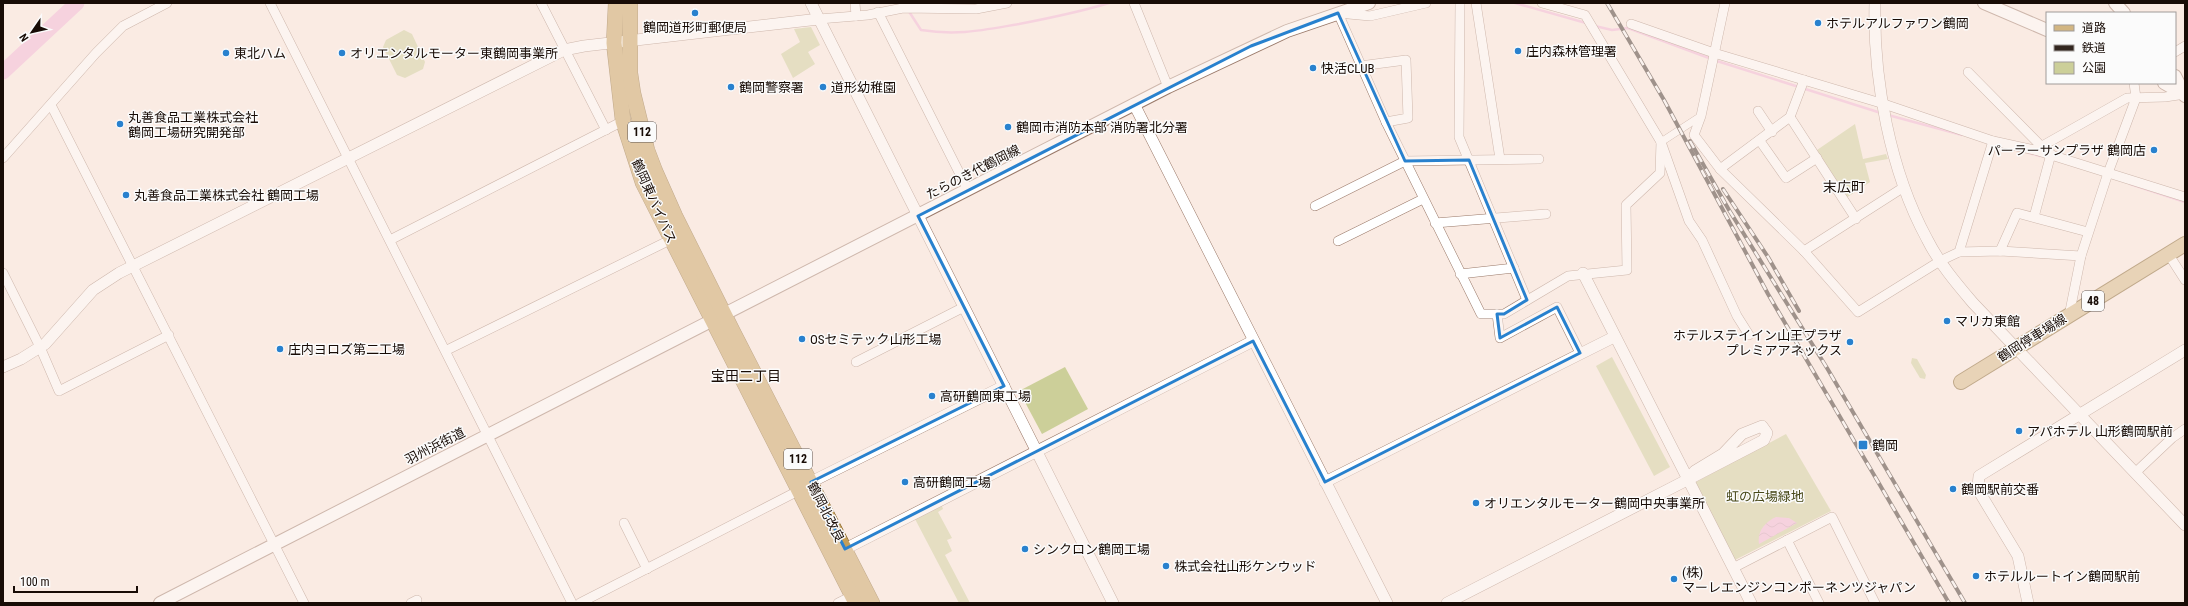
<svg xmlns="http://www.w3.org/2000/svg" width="2188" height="606" font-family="'Roboto Condensed','Noto Sans JP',sans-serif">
<defs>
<pattern id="water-waves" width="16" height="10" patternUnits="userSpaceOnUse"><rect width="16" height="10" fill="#f2b4d7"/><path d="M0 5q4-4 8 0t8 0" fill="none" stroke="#cf9ab7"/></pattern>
</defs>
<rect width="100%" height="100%" fill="#faebe3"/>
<g fill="#cccf99">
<path d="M811 27 820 45 808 52 815 64 793 78 781 54 800 42 794 29Z"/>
<path d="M404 30 412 34 425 62 423 69 405 78 397 75 383 47 386 40Z"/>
<path d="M1855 124 1863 159 1886 154 1888 159 1865 163 1870 182 1846 198 1817 150Z"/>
<path d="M1612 357 1670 467 1654 476 1596 366Z"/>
<path d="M1912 358 1917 359 1926 375 1925 379 1920 378 1911 363Z"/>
<path d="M1065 367 1088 409 1042 434 1019 391Z"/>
<path d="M1786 434 1831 511 1733 561 1694 483Z"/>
<path d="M942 506 943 509 938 512 952 538 947 540 952 551 945 555 970 603H959L915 519Z"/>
</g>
<path fill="url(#water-waves)" d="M1776 517 1789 518 1797 523 1759 544C1757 531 1765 522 1776 517Z"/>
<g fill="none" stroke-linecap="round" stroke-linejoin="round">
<g stroke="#f2b4d7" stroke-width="2.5">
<path d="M1515 3 1586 23"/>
<path d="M908 10 921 30C958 36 983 30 1019 24 1050 18 1080 12 1109 3"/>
<path d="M1595 26 1612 30 1628 28 1717 61 1881 113"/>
<path d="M1888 115 1962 135"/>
<path d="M2029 153 2040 156"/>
<path d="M2130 184 2185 202"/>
</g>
<path stroke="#f2b4d7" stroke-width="15" d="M3 72 77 3"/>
<defs>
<path id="pedestrian" d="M1661 142 1701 116"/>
<g id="minor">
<path d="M270 3 572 603"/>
<path d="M541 3 606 130"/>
<path d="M855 3 856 16"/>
<path d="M1134 3 1168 87"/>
<path d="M1426 3 1370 16 1338 13 1386 122 1481 314H1504L1568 276 1627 270 1626 205 1660 173 1661 142"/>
<path d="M1460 3 1459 137 1527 300"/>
<path d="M1476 3 1500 159"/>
<path d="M1542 3 1585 15 1661 142 1689 221 1702 240 1737 316 1749 335"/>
<path d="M1725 3 1701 116 1694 135 1720 169 1804 251 1858 312 1940 261 1959 252 1993 141"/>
<path d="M878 12 968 190"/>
<path d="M819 19 868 15 903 8 976 9 1007 3"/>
<path d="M1631 24 1714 53 1884 104 1993 141 2035 150 2185 197"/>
<path d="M2175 52 2185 46"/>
<path d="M1360 66 1406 60 1408 118 1386 122"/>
<path d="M1968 72 2041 146"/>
<path d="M51 105 304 603"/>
<path d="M1758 111 1772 132"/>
<path d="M1790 117 1856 219"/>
<path d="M1760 141 1786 178 1817 158"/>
<path d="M2035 150 2127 98 2165 97 2185 94"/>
<path d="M3 158 96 53 123 26 167 3"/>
<path d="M1720 169 1790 117 1804 80"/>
<path d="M1315 206 1405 161 1539 159"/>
<path d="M2034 217 2051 154"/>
<path d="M1435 223 1546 214"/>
<path d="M390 240 623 121"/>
<path d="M1338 241 1423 199"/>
<path d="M1804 251 1904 187"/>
<path d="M2000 251 2017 213 2088 232"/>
<path d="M1959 252 2000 251 2081 256"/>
<path d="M2169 255 2185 280"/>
<path d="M3 273 40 347 59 391 169 335"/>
<path d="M1460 274 1514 268"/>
<path d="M1497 314 1500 338 1557 307 1580 353"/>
<path d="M2069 316 2081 256 2108 173 2136 98 2134 83"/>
<path d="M447 350 670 240"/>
<path d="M856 362 964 307"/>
<path d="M2136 472 2172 438 2185 429"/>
<path d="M624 523 647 569"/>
<path d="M1787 540 1819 603"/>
<path d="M1733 568 1832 517 1875 603"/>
<path d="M411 603 417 600"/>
<path d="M580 603 798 491"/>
<path d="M838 603 852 596"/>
</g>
<g id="tertiary">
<path d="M811 3 1113 603"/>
<path d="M1875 3C1873 79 1890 171 1927 239 1939 263 1956 283 1973 303L2185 525"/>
<path d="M1134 104 1387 603"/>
<path d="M1583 273 1751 603"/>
<path d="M3 367 21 359 45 344 93 290 119 273 564 50 584 46 819 19"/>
<path d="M1762 426 1767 433 1764 440 1687 480 1695 471 1723 454 1742 434Z"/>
<path d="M811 482 1004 386"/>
<path d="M1325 482 1614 337"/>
<path d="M845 549 1253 341"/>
<path d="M1447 603 1687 480"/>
<path d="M2028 603 2018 556 1980 493 1978 486 1979 476 2185 350"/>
</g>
<g id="secondary">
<path d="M1984 3 2047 30"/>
<path d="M2115 3 2124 13"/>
<path d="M2175 76 2185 96"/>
<path d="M2164 83 2183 94"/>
<path d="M160 603 1168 87 1287 31 1369 3"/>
</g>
<path id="primary" d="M1961 382 2185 244"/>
<g id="trunk">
<path d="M616 3 614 43 623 121 643 183 856 603"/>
<path d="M630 3V73L633 93 647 150 655 171 675 216 733 332 872 603"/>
</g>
</defs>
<use href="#pedestrian" stroke="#9a7969" stroke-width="8"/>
<use href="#minor" stroke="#9a7969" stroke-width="10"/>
<use href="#tertiary" stroke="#9a7969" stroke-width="12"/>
<use href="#secondary" stroke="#9a7969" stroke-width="14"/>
<use href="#primary" stroke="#7d5b21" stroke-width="16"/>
<use href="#trunk" stroke="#7d5b21" stroke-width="16"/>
<use href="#pedestrian" stroke="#fff" stroke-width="7"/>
<use href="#minor" stroke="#fff" stroke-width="9"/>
<use href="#tertiary" stroke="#fff" stroke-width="11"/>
<use href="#secondary" stroke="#fff" stroke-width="12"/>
<use href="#primary" stroke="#d2b682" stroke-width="14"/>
<use href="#trunk" stroke="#c39e58" stroke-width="15"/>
<defs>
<g id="rail">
<path d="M1607 3 1664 100 1768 294 1949 603"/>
<path d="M1690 141 1729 210 1827 368 1965 603"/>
<path d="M1723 189 1768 257 1799 311"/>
</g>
</defs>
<use href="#rail" stroke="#32261f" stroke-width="4"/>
<use href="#rail" stroke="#fbfbfb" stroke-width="2.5" stroke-dasharray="8" stroke-linecap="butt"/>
</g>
<path d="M0 0H2188V606H0ZM1338 13 1405 161 1469 160 1527 300 1504 314H1497L1500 338 1557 307 1580 353 1325 482 1253 341 845 549 811 482 1004 386 918 216 1251 46Z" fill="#faebe3" fill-opacity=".55" fill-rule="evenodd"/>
<path fill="none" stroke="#2881ce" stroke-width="3" stroke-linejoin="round" d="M1338 13 1405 161 1469 160 1527 300 1504 314H1497L1500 338 1557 307 1580 353 1325 482 1253 341 845 549 811 482 1004 386 918 216 1251 46Z"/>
<g fill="#2881ce" stroke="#fbfbfb" stroke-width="1.5">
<circle cx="695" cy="13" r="4"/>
<circle cx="1818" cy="23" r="4"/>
<circle cx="1518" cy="51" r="4"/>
<circle cx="226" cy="53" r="4"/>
<circle cx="342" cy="53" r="4"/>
<circle cx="1313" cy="68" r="4"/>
<circle cx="731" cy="87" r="4"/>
<circle cx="823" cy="87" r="4"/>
<circle cx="120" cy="124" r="4"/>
<circle cx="1008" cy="127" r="4"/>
<circle cx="2154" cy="150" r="4"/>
<circle cx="126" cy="195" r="4"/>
<circle cx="1947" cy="321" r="4"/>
<circle cx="802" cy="339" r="4"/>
<circle cx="1850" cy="342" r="4"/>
<circle cx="280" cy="349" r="4"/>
<circle cx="932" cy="396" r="4"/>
<circle cx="2019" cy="431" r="4"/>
<rect x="1858" y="440" width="10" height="10" rx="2"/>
<circle cx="905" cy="482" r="4"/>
<circle cx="1953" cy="489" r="4"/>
<circle cx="1476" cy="503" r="4"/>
<circle cx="1025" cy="549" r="4"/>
<circle cx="1166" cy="566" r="4"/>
<circle cx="1976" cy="576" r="4"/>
<circle cx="1674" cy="579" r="4"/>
</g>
<g text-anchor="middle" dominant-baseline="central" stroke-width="3" stroke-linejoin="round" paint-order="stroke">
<g fill="#fbfbfb" stroke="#5c5450" stroke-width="1">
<rect x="628" y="122" width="28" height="20" rx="3"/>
<rect x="2082" y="291" width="22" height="20" rx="3"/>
<rect x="784" y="449" width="28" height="20" rx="3"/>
</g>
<g font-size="12" font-weight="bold" fill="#180c06">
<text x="642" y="132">112</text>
<text x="2093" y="301">48</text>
<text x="798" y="459">112</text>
</g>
<g font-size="13" fill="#180c06" stroke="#fbfbfb" text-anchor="start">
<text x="1826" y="23">ホテルアルファワン鶴岡</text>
<text x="695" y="27" text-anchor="middle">鶴岡道形町郵便局</text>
<text x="1526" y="51">庄内森林管理署</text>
<text x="234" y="53">東北ハム</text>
<text x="350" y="53">オリエンタルモーター東鶴岡事業所</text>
<text x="1321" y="68">快活CLUB</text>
<text x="739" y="87">鶴岡警察署</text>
<text x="831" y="87">道形幼稚園</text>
<text x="128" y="117">丸善食品工業株式会社<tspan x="128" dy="15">鶴岡工場研究開発部</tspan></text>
<text x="1016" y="127">鶴岡市消防本部 消防署北分署</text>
<text x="2146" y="150" text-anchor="end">パーラーサンプラザ 鶴岡店</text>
<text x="134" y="195">丸善食品工業株式会社 鶴岡工場</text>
<text x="1955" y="321">マリカ東館</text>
<text x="1842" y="335" text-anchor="end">ホテルステイイン山王プラザ<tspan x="1842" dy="15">プレミアアネックス</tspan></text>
<text x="810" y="339">OSセミテック山形工場</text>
<text x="288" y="349">庄内ヨロズ第二工場</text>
<text x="940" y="396">高研鶴岡東工場</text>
<text x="2027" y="431">アパホテル 山形鶴岡駅前</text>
<text x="1872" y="445">鶴岡</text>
<text x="913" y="482">高研鶴岡工場</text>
<text x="1961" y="489">鶴岡駅前交番</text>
<text x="1484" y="503">オリエンタルモーター鶴岡中央事業所</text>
<text x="1033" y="549">シンクロン鶴岡工場</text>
<text x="1174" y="566">株式会社山形ケンウッド</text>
<text x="1682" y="572">(株)<tspan x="1682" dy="15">マーレエンジンコンポーネンツジャパン</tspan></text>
<text x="1984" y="576">ホテルルートイン鶴岡駅前</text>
</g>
<g font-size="13" fill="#180c06" stroke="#fbfbfb">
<text transform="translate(973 172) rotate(-27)">たらのき代鶴岡線</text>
<text transform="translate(654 201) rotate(66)">鶴岡東バイパス</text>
<text transform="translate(2032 338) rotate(-32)">鶴岡停車場線</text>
<text transform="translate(435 446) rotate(-27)">羽州浜街道</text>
<text transform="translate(826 512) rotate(63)">鶴岡北改良</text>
</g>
<g font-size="13" fill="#484919" stroke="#fbfbfb">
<text x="1765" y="496">虹の広場緑地</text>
</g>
<g font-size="14" fill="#180c06" stroke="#fbfbfb">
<text x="1844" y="187">末広町</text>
<text x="746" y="376">宝田二丁目</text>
</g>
</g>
<rect width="2188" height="606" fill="none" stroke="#180c06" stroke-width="8"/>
<rect x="2046" y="12" width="130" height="72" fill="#fbfbfb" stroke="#a09b99"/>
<rect x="2054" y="25" width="20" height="6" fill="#d2b682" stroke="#a09b99"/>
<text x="2082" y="32" font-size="12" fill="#180c06">道路</text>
<rect x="2054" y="45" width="20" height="6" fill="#32261f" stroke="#a09b99"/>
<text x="2082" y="52" font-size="12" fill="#180c06">鉄道</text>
<rect x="2054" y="62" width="20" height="12" fill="#cccf99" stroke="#a09b99"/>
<text x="2082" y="72" font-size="12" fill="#180c06">公園</text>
<g transform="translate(32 32) rotate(236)" stroke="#fbfbfb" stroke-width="3" paint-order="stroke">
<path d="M0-3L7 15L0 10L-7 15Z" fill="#180c06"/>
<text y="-6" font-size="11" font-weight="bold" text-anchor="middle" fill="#180c06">N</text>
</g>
<path d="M14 586v6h123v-6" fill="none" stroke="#180c06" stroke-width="2"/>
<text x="20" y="586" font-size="12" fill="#180c06" stroke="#fbfbfb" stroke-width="3" paint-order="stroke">100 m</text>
</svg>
